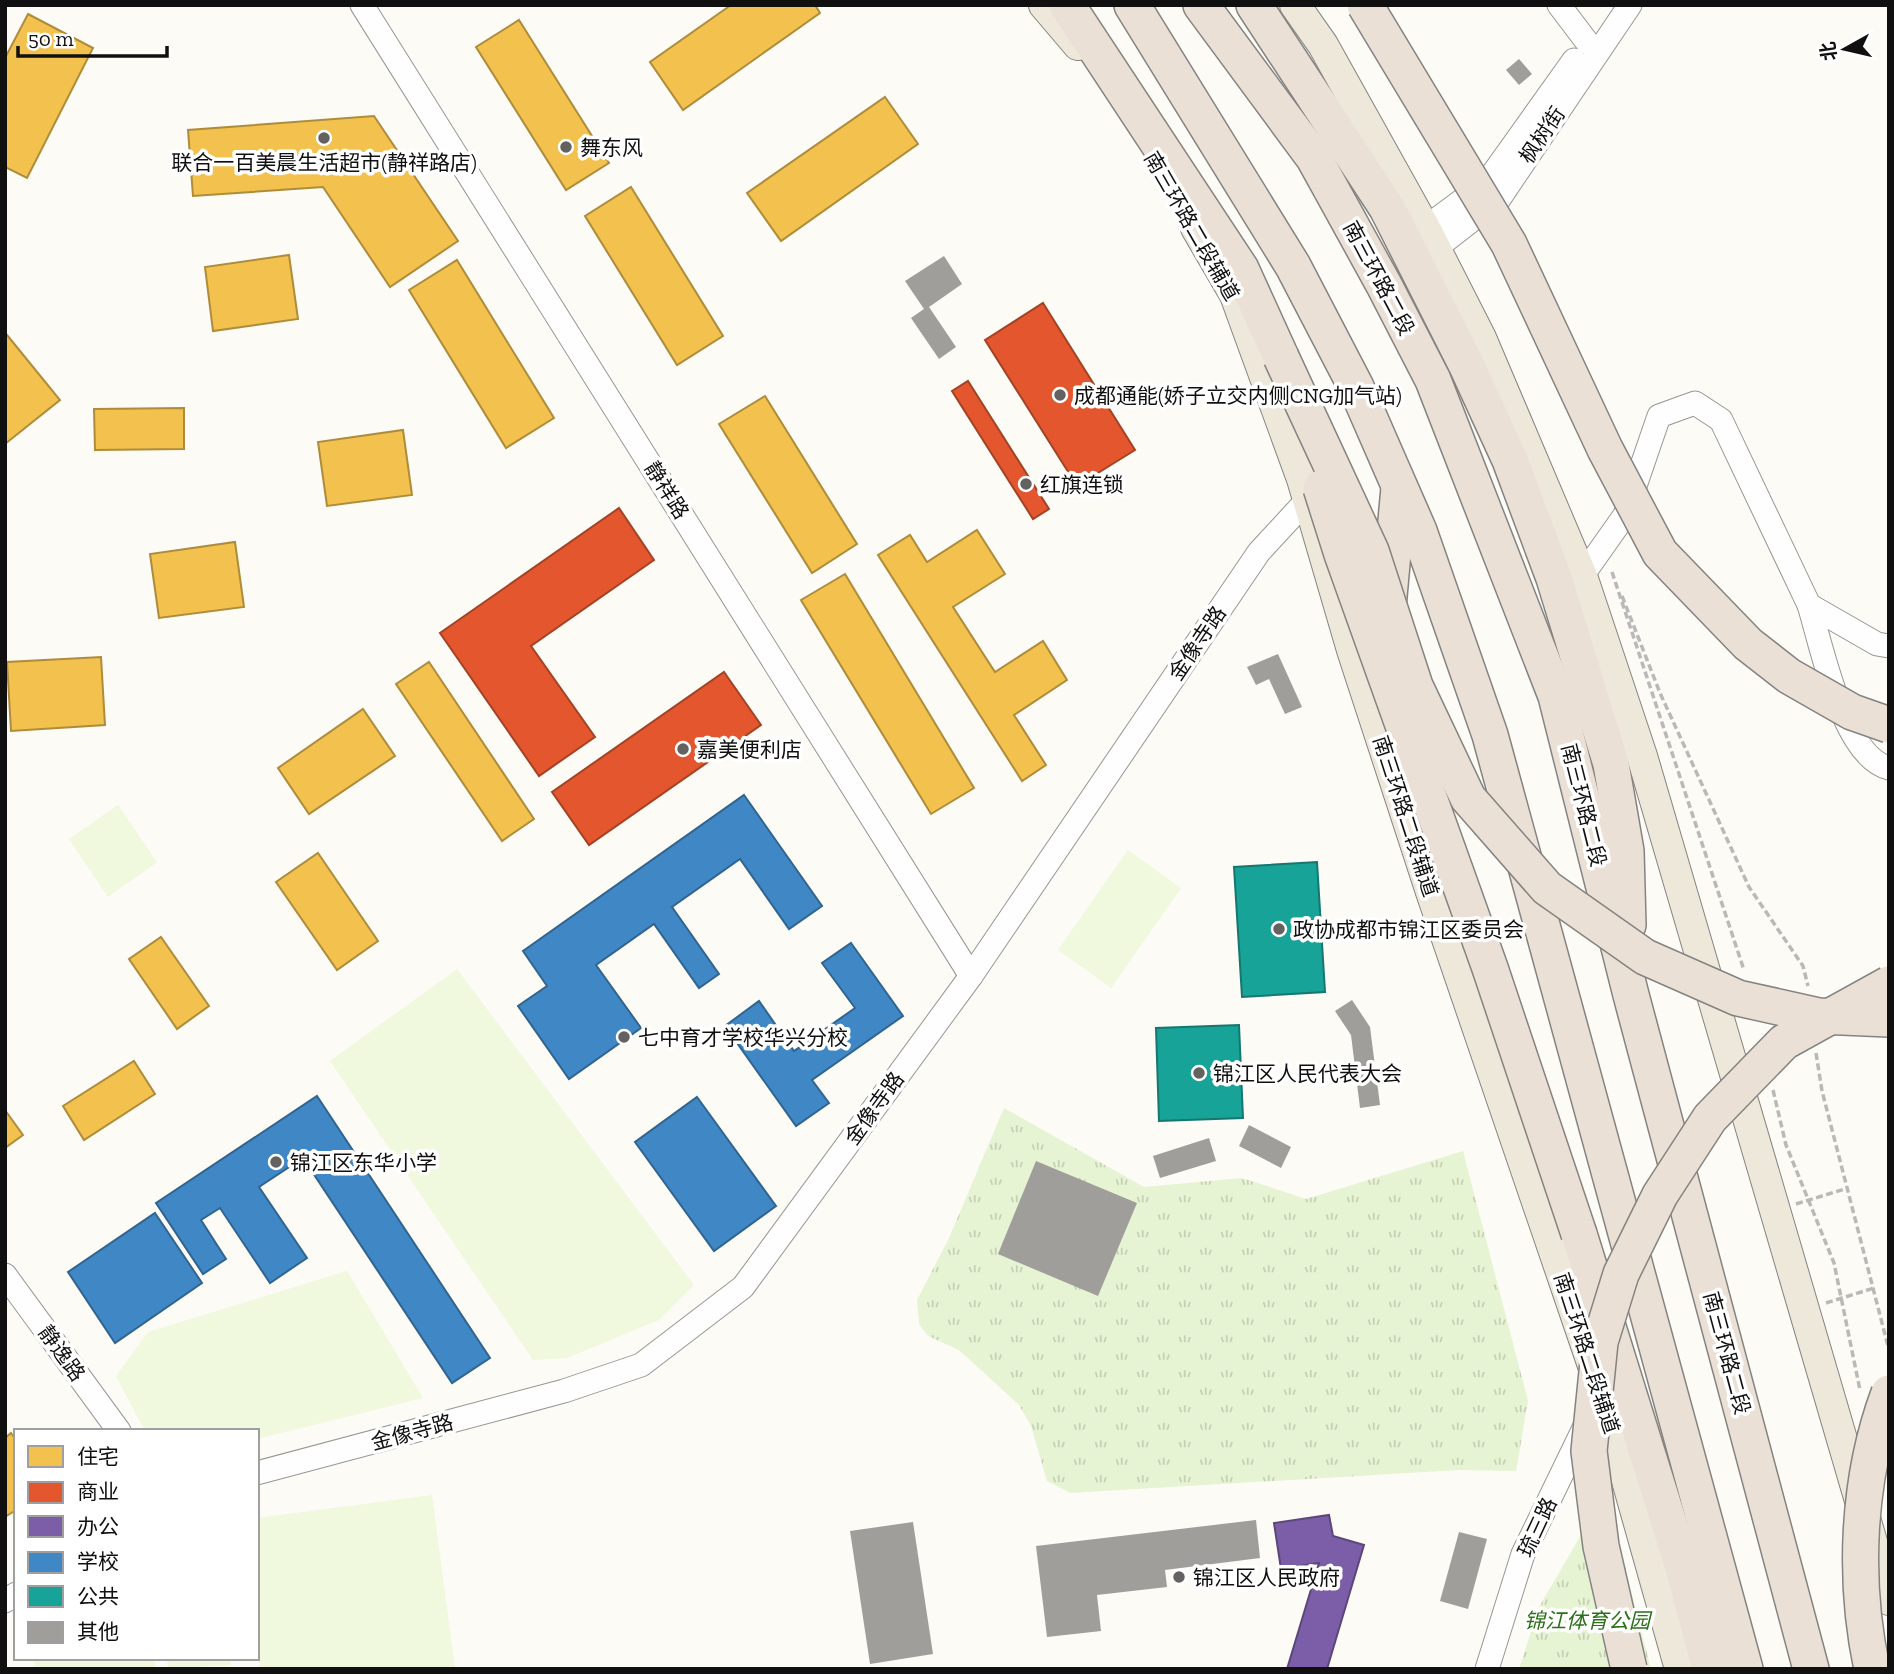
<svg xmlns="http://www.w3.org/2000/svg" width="1894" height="1674" font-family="'Zilla Slab','Noto Sans SC',serif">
<defs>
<pattern id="park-tufts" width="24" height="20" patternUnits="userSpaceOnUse" patternTransform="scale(1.75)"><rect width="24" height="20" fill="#e7f4d3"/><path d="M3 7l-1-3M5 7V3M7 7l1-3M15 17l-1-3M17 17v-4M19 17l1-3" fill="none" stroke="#c5d0b4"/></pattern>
</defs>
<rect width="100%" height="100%" fill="#fcfbf6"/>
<g fill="url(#park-tufts)">
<path d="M1004 1108 1144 1187 1242 1178 1306 1199 1463 1151 1528 1401 1516 1471 1459 1470 1070 1493 1047 1481 1031 1426 1019 1405 959 1350 928 1336 919 1324 917 1300 949 1238Z"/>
<path d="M1606 1492 1651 1669H1519L1539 1607Z"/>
</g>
<g fill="#f0f8de">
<path d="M118 805 157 862 108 897 69 839Z"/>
<path d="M1128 850 1181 888 1111 988 1058 950Z"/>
<path d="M457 969 694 1285 659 1320 567 1358 533 1360 330 1061Z"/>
<path d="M347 1271 423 1398 257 1439V1431H145L116 1376 148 1332Z"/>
<path d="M432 1495 455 1669H259L257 1518Z"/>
<path d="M33 1658H154L156 1669H35Z"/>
<path d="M167 1658H230L231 1665 168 1669Z"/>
</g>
<g fill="#f2c14e" stroke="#ae8c3b" stroke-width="2">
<path d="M731 5H815L820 13 683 110 650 62Z"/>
<path d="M28 14 93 48 27 178 5 167V58Z"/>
<path d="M519 20 609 163 566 190 476 47Z"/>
<path d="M885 97 918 144 781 241 747 193Z"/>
<path d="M374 116 458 241 390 287 323 187 193 196 188 130Z"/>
<path d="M631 187 723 336 677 365 585 216Z"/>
<path d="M289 255 298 319 213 331 205 267Z"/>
<path d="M457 260 554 418 506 448 409 290Z"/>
<path d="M7 335 60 400 5 444V336Z"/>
<path d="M765 396 857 544 812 573 719 424Z"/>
<path d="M184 408V449L95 450 94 409Z"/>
<path d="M403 430 412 495 327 506 318 442Z"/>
<path d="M977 530 1005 574 953 607 995 672 1043 641 1067 680 1014 715 1046 765 1022 781 878 555 910 535 927 562Z"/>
<path d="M235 542 244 607 159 618 150 554Z"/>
<path d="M845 574 974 788 931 814 801 600Z"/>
<path d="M101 657 105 725 11 731 7 662Z"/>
<path d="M429 662 534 819 502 841 396 684Z"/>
<path d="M363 709 395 756 309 814 278 768Z"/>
<path d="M318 853 378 941 337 970 276 882Z"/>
<path d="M161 937 209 1006 177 1029 129 959Z"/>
<path d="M134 1061 155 1094 84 1140 63 1106Z"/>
<path d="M5 1110 23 1135 5 1148Z"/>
<path d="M11 1433 16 1440V1510L5 1517V1438Z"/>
</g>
<g fill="#e4572e" stroke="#a44225" stroke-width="2">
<path d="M1043 303 1135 450 1077 486 985 340Z"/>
<path d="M968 381 1049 509 1033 519 952 391Z"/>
<path d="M619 508 654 560 531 646 595 737 539 776 440 633Z"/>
<path d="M724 672 761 725 589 845 552 792Z"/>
</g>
<path fill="#7b5ea7" stroke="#5b477a" stroke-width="2" d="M1329 1515 1333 1536 1364 1545 1327 1669H1287L1319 1563 1281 1569 1274 1523Z"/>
<g fill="#3f88c5" stroke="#31648f" stroke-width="2">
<path d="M744 795 822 906 789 929 740 859 672 907 719 974 699 988 654 924 596 965 641 1028 569 1079 518 1006 547 986 523 951Z"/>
<path d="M851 943 903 1016 812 1080 829 1103 796 1126 725 1026 759 1001 794 1051 855 1008 822 963Z"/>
<path d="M317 1096 490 1358 452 1383 303 1158 259 1187 307 1258 270 1283 220 1208 201 1220 226 1259 203 1274 156 1203Z"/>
<path d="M697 1097 776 1206 714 1251 635 1142Z"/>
<path d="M155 1213 202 1283 115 1343 68 1272Z"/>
</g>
<g fill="#17a398" stroke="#15776f" stroke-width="2">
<path d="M1317 862 1325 992 1242 997 1234 867Z"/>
<path d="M1239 1025 1243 1118 1159 1121 1156 1028Z"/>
</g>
<g fill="#a09e9b">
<path d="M1519 59 1532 74 1519 85 1506 70Z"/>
<path d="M944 256 962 284 929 307 956 347 939 359 911 318 924 309 905 281Z"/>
<path d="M1278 654 1302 707 1285 714 1269 679 1256 685 1247 667Z"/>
<path d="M1352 1000 1370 1027 1380 1105 1360 1108 1351 1035 1335 1011Z"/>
<path d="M1249 1125 1291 1147 1281 1168 1239 1146Z"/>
<path d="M1209 1138 1216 1161 1160 1178 1153 1156Z"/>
<path d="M1036 1161 1137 1203 1098 1296 998 1254Z"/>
<path d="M1256 1520 1260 1558 1165 1570 1167 1587 1097 1595 1101 1631 1047 1637 1036 1546Z"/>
<path d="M913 1522 933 1654 870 1664 850 1531Z"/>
<path d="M1459 1532 1487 1539 1468 1609 1440 1601Z"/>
</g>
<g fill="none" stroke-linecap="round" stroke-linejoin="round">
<defs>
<g id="minor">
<path d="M362 5 971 976"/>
<path d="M1559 5 1587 42"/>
<path d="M1425 228 1487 182 1574 60"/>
<path d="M1436 248 1499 199 1630 5"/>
<path d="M1582 576 1625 515 1659 416 1695 403 1721 420 1809 605 1877 644 1889 646"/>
<path d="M1809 605C1822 647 1843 757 1889 768"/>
<path d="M5 1275 119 1431"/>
<path d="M257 1473 564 1391 641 1365 743 1287 971 976 1259 552 1308 499"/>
<path d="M5 1601 16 1594"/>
<path d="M1487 1669 1523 1554 1585 1426"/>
</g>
<g id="major">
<path d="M1044 5 1078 45"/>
<path d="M1295 5 1323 45 1425 228 1481 338 1582 576 1642 756 1889 1600"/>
<path d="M1196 228 1235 295 1302 479 1352 650 1431 892 1602 1392 1680 1669"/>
</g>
<g id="highway">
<path d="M1067 5 1241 269 1281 357"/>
<path d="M1132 5 1293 266 1356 387 1419 531 1490 735 1745 1669"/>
<path d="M1201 5 1314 158 1384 285 1433 380 1556 696 1631 995 1811 1669"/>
<path d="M1254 5 1387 208 1466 364 1510 460 1554 578 1611 764 1626 851 1628 925"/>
<path d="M1388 607 1399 488"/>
<path d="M1579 1234 1684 1571 1710 1669"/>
</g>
</defs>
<use href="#minor" stroke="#969694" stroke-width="25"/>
<use href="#major" stroke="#848381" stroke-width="32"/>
<use href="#highway" stroke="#848381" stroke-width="38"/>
<g stroke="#b9b9b8" stroke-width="3.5" stroke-dasharray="7 3.5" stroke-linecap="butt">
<path d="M1612 572 1744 970"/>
<path d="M1622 596 1660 693 1749 887 1803 966 1808 986"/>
<path d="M1816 1053 1822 1091 1889 1350"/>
<path d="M1773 1090 1786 1145 1834 1263 1860 1390"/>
<path d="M1796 1204 1848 1188"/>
<path d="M1826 1303 1874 1288"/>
</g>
<use href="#minor" stroke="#fffefe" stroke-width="23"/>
<use href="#major" stroke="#eee8da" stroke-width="30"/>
<use href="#highway" stroke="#ebe0d6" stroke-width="35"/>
<defs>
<g id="highway-bridge">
<path d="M1365 5 1509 244 1605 449 1660 553 1748 644 1789 676 1852 712 1889 725"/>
<path d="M1281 357 1371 551 1415 686 1468 798 1547 888 1645 957 1738 998 1819 1016 1889 1019"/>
<path d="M1321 488 1342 554 1490 968 1579 1234"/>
<path d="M1629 1669 1601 1546 1589 1451 1600 1342 1621 1274 1660 1195 1710 1118 1784 1042 1889 984"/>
<path d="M1872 1669C1853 1580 1857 1479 1889 1393"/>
</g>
</defs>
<use href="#highway-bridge" stroke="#848381" stroke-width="38" stroke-linecap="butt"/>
<use href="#highway-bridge" stroke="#ebe0d6" stroke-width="35"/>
</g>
<g fill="#636260" stroke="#fff" stroke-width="2.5">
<circle cx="324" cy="138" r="7"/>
<circle cx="566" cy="147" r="7"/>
<circle cx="1060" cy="395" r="7"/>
<circle cx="1026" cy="484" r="7"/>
<circle cx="683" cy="749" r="7"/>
<circle cx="1279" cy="929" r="7"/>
<circle cx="624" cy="1037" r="7"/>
<circle cx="1199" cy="1073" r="7"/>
<circle cx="276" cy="1162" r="7"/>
<circle cx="1179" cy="1577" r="7"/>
</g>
<g text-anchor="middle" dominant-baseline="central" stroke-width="7" stroke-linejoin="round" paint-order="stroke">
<g font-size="21" fill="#101010" stroke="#fff">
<text transform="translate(1542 135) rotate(-56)">枫树街</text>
<text transform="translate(1192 226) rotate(60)">南三环路二段辅道</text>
<text transform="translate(1379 278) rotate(62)">南三环路二段</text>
<text transform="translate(667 490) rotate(58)">静祥路</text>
<text transform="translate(1197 643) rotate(-56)">金像寺路</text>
<text transform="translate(1584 805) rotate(76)">南三环路二段</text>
<text transform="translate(1406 816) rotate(72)">南三环路二段辅道</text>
<text transform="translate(874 1108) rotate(-54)">金像寺路</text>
<text transform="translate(62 1353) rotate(54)">静逸路</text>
<text transform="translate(1587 1353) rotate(72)">南三环路二段辅道</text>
<text transform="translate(1727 1353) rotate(75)">南三环路二段</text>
<text transform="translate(412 1432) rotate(-15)">金像寺路</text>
<text transform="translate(1537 1527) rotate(-65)">琉三路</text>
</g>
<g font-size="21" fill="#101010" stroke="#fff" text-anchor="start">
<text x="580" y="147">舞东风</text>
<text x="324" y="162" text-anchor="middle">联合一百美晨生活超市(静祥路店)</text>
<text x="1074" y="395">成都通能(娇子立交内侧CNG加气站)</text>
<text x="1040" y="484">红旗连锁</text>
<text x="697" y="749">嘉美便利店</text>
<text x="1293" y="929">政协成都市锦江区委员会</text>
<text x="638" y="1037">七中育才学校华兴分校</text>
<text x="1213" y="1073">锦江区人民代表大会</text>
<text x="290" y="1162">锦江区东华小学</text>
<text x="1193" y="1577">锦江区人民政府</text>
</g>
<g font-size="21" font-style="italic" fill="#2b7117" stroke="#fff">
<text x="1587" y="1620">锦江体育公园</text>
</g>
</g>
<rect width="1894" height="1674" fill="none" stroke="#101010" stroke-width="14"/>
<rect x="14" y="1429" width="245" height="231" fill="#ffffff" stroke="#9f9f9f" stroke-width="2"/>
<rect x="28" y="1446" width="35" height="21" fill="#f2c14e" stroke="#9f9f9f" stroke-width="2"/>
<text x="77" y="1464" font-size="21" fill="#101010">住宅</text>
<rect x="28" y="1482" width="35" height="21" fill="#e4572e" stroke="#9f9f9f" stroke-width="2"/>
<text x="77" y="1499" font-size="21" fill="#101010">商业</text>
<rect x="28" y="1516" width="35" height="21" fill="#7b5ea7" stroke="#9f9f9f" stroke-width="2"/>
<text x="77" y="1534" font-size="21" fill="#101010">办公</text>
<rect x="28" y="1552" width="35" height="21" fill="#3f88c5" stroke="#9f9f9f" stroke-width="2"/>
<text x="77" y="1569" font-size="21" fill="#101010">学校</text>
<rect x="28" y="1586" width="35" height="21" fill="#17a398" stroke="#9f9f9f" stroke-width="2"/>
<text x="77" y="1604" font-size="21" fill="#101010">公共</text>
<rect x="28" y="1622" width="35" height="21" fill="#a09e9b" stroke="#9f9f9f" stroke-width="2"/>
<text x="77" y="1639" font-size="21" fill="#101010">其他</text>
<g transform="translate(1845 49) rotate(262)" stroke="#ffffff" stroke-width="5" paint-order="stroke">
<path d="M0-5L12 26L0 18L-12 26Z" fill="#101010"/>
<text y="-10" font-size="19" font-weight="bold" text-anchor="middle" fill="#101010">北</text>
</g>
<path d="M18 46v10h149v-10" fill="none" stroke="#101010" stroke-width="3.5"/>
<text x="28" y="46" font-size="21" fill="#101010" stroke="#ffffff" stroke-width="5" paint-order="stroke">50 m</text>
</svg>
